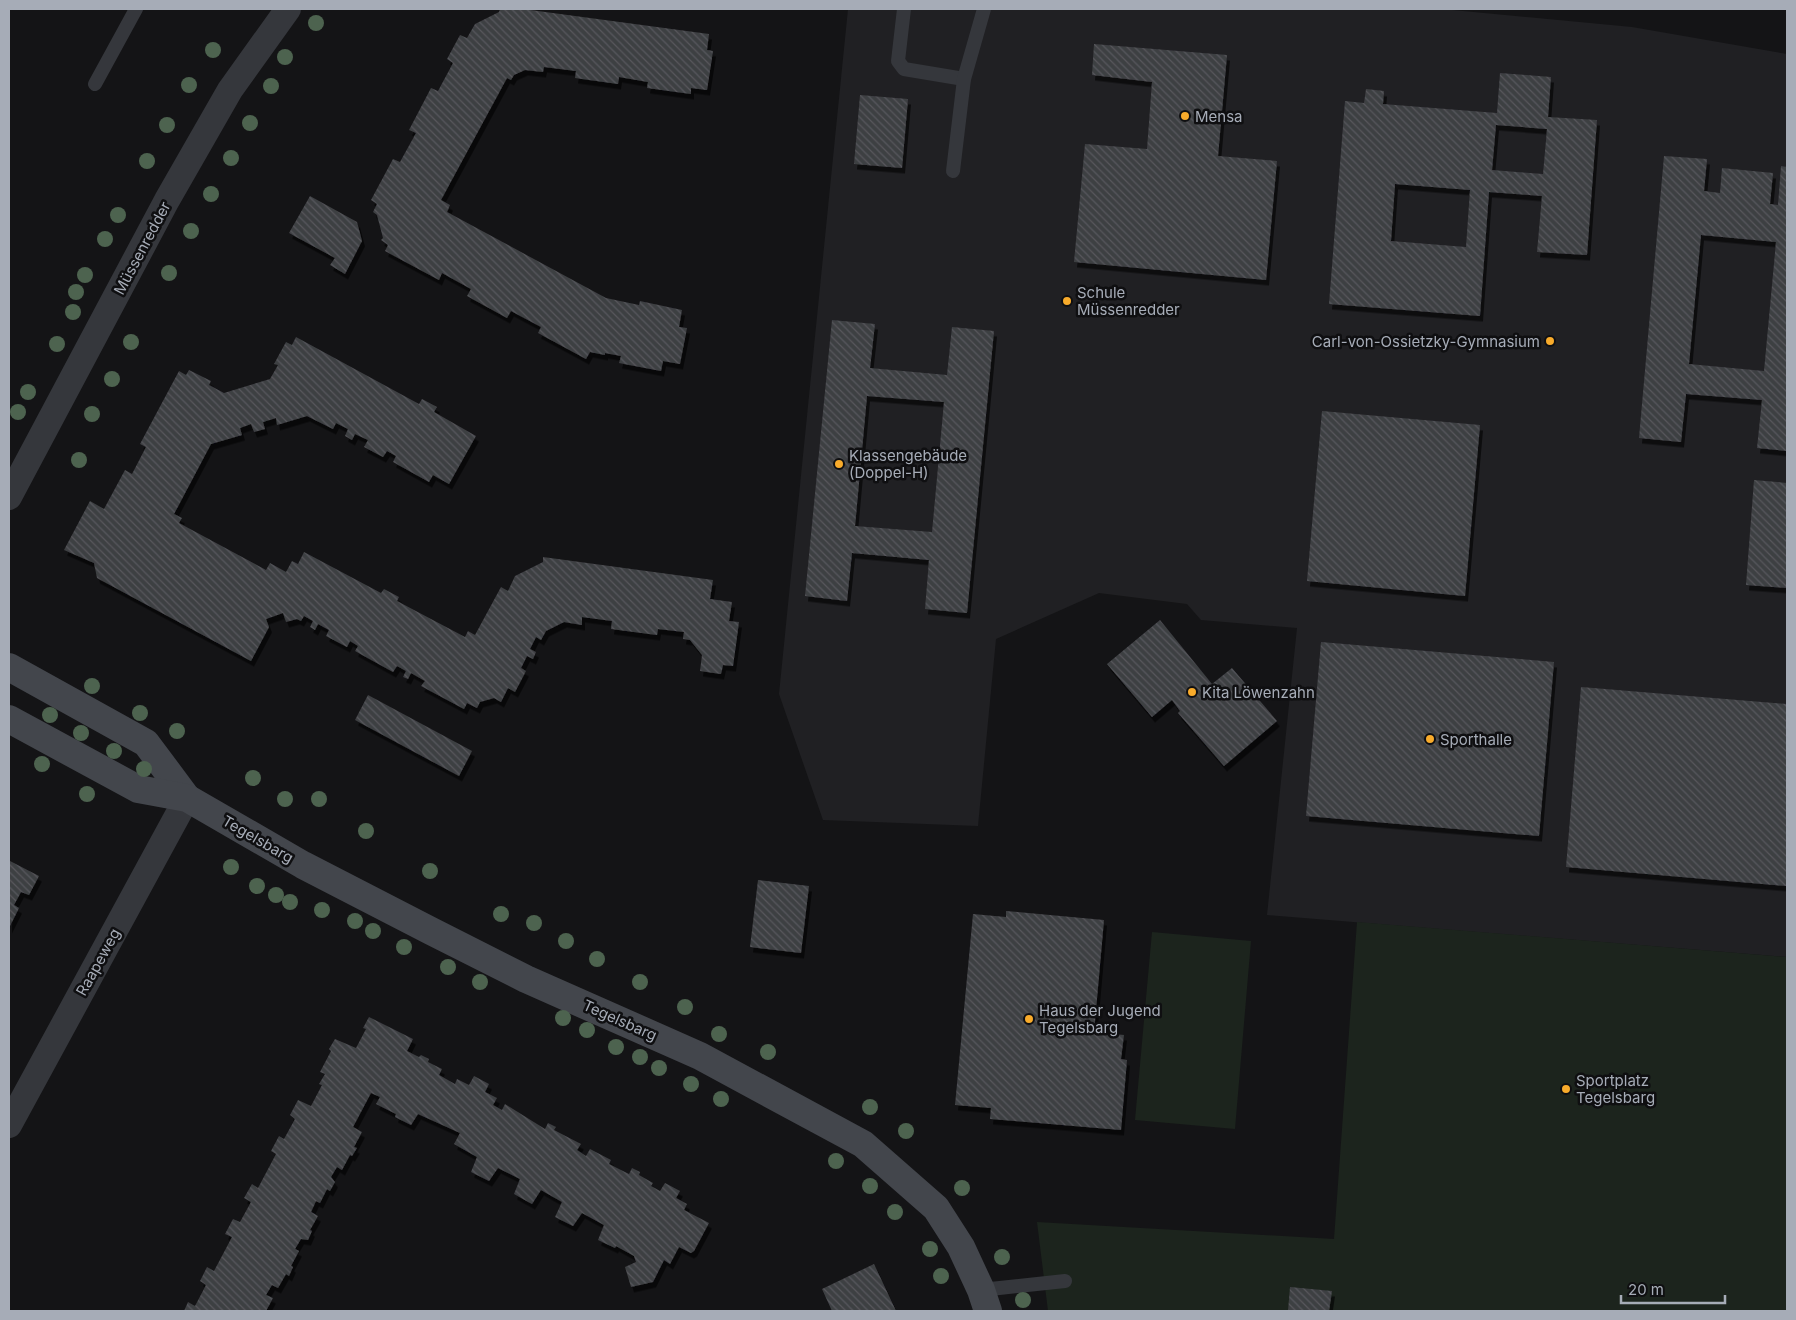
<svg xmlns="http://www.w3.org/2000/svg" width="1796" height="1320" font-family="Inter,sans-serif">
<defs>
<pattern id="building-back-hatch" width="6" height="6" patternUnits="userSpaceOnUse" patternTransform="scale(1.25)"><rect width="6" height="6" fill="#3e3f43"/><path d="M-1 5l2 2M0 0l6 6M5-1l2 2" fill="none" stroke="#57585c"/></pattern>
<filter id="shadow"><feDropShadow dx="3" dy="5.5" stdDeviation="0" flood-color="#0009"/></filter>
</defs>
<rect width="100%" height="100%" fill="#141416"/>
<path fill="#202023" d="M848 9H1442L1632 27 1787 54V957L1267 915 1297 628 1201 620 1187 604 1099 593 996 639 978 826 823 820 779 694Z"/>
<g fill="#1c241d">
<path d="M1357 922 1787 957V1311H1048L1037 1222 1334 1239Z"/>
<path d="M1152 932 1251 941 1235 1129 1135 1120Z"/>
</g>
<g fill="url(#building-back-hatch)" fill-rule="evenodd" filter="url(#shadow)">
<path d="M500 9H523L709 34 707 50 713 51 707 90 691 88V94L647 88 648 82 619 77 618 84 575 78 576 71 544 67 543 72 525 70 514 75 511 80 507 78 441 200 450 205 447 212 606 298 639 305 640 301 682 310 679 327 687 328 680 364 663 361 661 371 619 363 621 356 605 353V355L590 352 586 359 538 333 541 327 511 311 507 318 467 296 471 289 442 273 439 280 385 251 388 245 381 240 383 238 377 215 373 212 377 204 371 200 393 159 400 162 416 133 409 130 431 88 438 91 453 63 447 59 460 35 467 38 475 24 499 12Z"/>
<path d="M1094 44 1227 55 1218 156 1277 161 1266 280 1074 262 1085 144 1147 149 1152 82 1092 75Z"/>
<path d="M1500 73 1551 77 1548 117 1597 120 1587 255 1537 252 1542 196 1489 192 1480 316 1329 304 1345 101 1364 103 1366 89 1384 91 1383 104 1497 113ZM1496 125 1547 129 1543 174 1492 170ZM1395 184 1470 190 1466 247 1391 241Z"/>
<path d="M860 95 908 99 902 168 854 164Z"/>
<path d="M1664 156 1707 159 1704 191 1720 193 1722 168 1773 173 1770 204 1778 205 1781 166 1787 167V451L1757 448 1762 400 1686 394 1681 442 1639 438ZM1701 235 1776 242 1764 371 1689 364Z"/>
<path d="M310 196 357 222 362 241 345 274 330 265 335 258 289 233Z"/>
<path d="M832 320 875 324 870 368 947 375 952 327 994 331 967 613 925 609 929 560 852 553 847 601 805 596ZM867 396 944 402 932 532 855 526Z"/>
<path d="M296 337 419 404 422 399 437 407 434 412 476 436 449 484 433 475 429 482 393 462 396 456 387 451 383 457 364 447 368 440 355 434 352 440 345 436 348 429 336 423 333 429 307 416 277 425 276 418 263 422 265 429 254 432 251 424 240 428 242 435 211 444 174 514 182 518 179 523 266 570 270 563 286 572 292 561 298 564 304 552 381 593 384 589 399 597 397 601 465 637 468 631 475 635 501 587 508 591 515 576 543 562V557L713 580 710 599 732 602 729 621 739 622 733 666 723 665 721 674 700 671 702 655 690 640 683 639 684 632 658 629 657 635 611 629 612 621 582 617V625L564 622 546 631 541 640 536 637 530 649 536 652 533 659 527 656 521 668 526 671 515 692 508 688 501 702 494 698 480 702 477 708 467 703 464 709 421 686 425 681 411 673 408 679 403 677 406 671 397 666 393 672 355 651 358 646 350 641 347 647 326 636 329 630 318 624 315 630 310 627 313 621 304 616 301 621 297 619 286 622 283 613 266 619 269 627 251 661 97 578 94 563 64 550 90 501 104 509 125 470 132 474 146 447 140 444 179 371 186 375 189 370 211 381 209 385 224 393 270 379 278 365 274 364 286 342 292 345Z"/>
<path d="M1322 411 1480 425 1465 596 1307 581Z"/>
<path d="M1754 480 1787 483V588L1746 585Z"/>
<path d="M1160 620 1212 684 1232 668 1277 721 1224 766 1178 713 1180 711 1172 700 1152 717 1107 664Z"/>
<path d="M1321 642 1554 662 1539 836 1306 816Z"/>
<path d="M1581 687 1787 704V886L1566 867Z"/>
<path d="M368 695 472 751 459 776 355 720Z"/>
<path d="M10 861 39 876 29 895 21 892 14 905 19 908 9 928Z"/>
<path d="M758 880 809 886 801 953 750 947Z"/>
<path d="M1006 911 1104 920 1094 1032 1124 1035 1121 1059 1127 1060 1121 1130 990 1119 991 1108 955 1105 973 914 1006 917Z"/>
<path d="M369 1017 413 1039 407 1051 419 1057 421 1055 429 1059 428 1062 442 1069 439 1075 455 1084 457 1079 469 1085 474 1076 489 1084 485 1092 497 1098 493 1105 502 1110 505 1104 545 1129 548 1123 556 1127 554 1130 581 1144 577 1150 586 1156 590 1149 611 1160 609 1164 629 1174 632 1168 640 1172 639 1175 653 1183 651 1186 660 1191 665 1183 680 1191 676 1198 687 1204 684 1210 709 1223 694 1251 691 1253 679 1247 670 1264 664 1260 653 1282 631 1287 625 1267 636 1262 634 1256 616 1246 615 1248 598 1240 604 1225 582 1213 573 1226 555 1217 562 1202 541 1190 532 1204 514 1194 520 1179 498 1168 489 1181 471 1172 477 1157 454 1144 460 1133 418 1114 411 1125 395 1117 396 1114 376 1104 380 1097 371 1093 353 1127 362 1132 354 1147 357 1148 352 1156 350 1155 342 1170 337 1167 331 1177 335 1182 330 1191 327 1189 320 1203 316 1201 311 1212 318 1216 310 1230 312 1231 308 1240 301 1239 295 1249 299 1251 291 1266 293 1267 289 1276 286 1274 278 1288 272 1285 266 1295 273 1298 266 1311H184L188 1302 195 1306 206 1285 200 1281 207 1267 214 1271 232 1237 225 1234 233 1219 240 1222 251 1202 244 1198 252 1184 258 1188 276 1154 271 1151 279 1136 284 1139 295 1119 290 1115 298 1100 311 1106 322 1085 319 1084 325 1074 320 1072 331 1051 329 1049 335 1039 356 1048 366 1029 363 1028Z"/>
<path d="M874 1264 896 1311H832L822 1289Z"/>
<path d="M1290 1287 1332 1291 1329 1311H1288Z"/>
</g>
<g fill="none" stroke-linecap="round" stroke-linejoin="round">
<g stroke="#35373c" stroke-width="14">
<path d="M904 9 898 61 904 69 964 79"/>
<path d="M95 84 136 9"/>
<path d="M953 171 964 79 984 9"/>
<path d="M981 1290 1065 1281"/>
</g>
<g stroke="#35373c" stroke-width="26">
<path d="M9 497 167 200 230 90 288 9"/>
<path d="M9 1125 187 798"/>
</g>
<g stroke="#43464c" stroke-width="28">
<path d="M9 667 146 743 187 798"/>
<path d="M9 719 138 789 187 798 303 865 431 931 526 979 700 1056 863 1144 936 1208 961 1247 981 1290 988 1311"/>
</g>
</g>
<g fill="#4d634f">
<circle cx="316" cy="23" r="8"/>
<circle cx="213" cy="50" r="8"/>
<circle cx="285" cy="57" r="8"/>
<circle cx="189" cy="85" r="8"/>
<circle cx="271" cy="86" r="8"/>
<circle cx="250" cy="123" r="8"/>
<circle cx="167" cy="125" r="8"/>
<circle cx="231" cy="158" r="8"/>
<circle cx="147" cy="161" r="8"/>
<circle cx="211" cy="194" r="8"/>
<circle cx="118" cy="215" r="8"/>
<circle cx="191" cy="231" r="8"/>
<circle cx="105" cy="239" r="8"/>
<circle cx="169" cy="273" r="8"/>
<circle cx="85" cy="275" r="8"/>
<circle cx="76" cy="292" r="8"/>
<circle cx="73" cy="312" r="8"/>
<circle cx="131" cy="342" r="8"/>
<circle cx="57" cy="344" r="8"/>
<circle cx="112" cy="379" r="8"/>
<circle cx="28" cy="392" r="8"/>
<circle cx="18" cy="412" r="8"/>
<circle cx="92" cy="414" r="8"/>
<circle cx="79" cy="460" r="8"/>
<circle cx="92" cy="686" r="8"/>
<circle cx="140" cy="713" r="8"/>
<circle cx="50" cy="715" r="8"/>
<circle cx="177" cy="731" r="8"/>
<circle cx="81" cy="733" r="8"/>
<circle cx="114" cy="751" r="8"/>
<circle cx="42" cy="764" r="8"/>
<circle cx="144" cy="769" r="8"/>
<circle cx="253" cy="778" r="8"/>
<circle cx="87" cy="794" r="8"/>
<circle cx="285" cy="799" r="8"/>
<circle cx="319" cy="799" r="8"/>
<circle cx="366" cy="831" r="8"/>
<circle cx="231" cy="867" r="8"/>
<circle cx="430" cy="871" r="8"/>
<circle cx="257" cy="886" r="8"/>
<circle cx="276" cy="895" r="8"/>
<circle cx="290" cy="902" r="8"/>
<circle cx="322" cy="910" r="8"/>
<circle cx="501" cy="914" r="8"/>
<circle cx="355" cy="921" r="8"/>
<circle cx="534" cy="923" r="8"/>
<circle cx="373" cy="931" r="8"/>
<circle cx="566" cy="941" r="8"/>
<circle cx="404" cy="947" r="8"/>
<circle cx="597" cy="959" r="8"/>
<circle cx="448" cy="967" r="8"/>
<circle cx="480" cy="982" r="8"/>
<circle cx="640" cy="982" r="8"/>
<circle cx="685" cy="1007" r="8"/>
<circle cx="563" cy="1018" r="8"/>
<circle cx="587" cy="1030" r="8"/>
<circle cx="719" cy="1034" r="8"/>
<circle cx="616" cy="1047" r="8"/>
<circle cx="768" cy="1052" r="8"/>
<circle cx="640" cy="1057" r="8"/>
<circle cx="659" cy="1068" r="8"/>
<circle cx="691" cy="1084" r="8"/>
<circle cx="721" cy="1099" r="8"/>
<circle cx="870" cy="1107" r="8"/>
<circle cx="906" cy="1131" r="8"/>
<circle cx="836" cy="1161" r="8"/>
<circle cx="870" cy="1186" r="8"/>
<circle cx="962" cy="1188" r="8"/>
<circle cx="895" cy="1212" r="8"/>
<circle cx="930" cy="1249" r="8"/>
<circle cx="1002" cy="1257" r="8"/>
<circle cx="941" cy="1276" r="8"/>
<circle cx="1023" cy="1300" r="8"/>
</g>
<g fill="#f8ab2b" stroke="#0f0f11" stroke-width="2">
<circle cx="1185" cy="116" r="5"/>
<circle cx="1067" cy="301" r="5"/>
<circle cx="1550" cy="341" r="5"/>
<circle cx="839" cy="464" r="5"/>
<circle cx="1192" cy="692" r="5"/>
<circle cx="1430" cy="739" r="5"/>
<circle cx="1029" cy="1019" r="5"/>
<circle cx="1566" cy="1089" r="5"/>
</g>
<g text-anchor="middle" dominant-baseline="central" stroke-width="5" stroke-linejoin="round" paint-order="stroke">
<g font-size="15" fill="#a6acb7" stroke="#0f0f11" text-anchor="start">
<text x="1195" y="116">Mensa</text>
<text x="1077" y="292">Schule<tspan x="1077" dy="17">Müssenredder</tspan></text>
<text x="1540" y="341" text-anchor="end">Carl-von-Ossietzky-Gymnasium</text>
<text x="849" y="455">Klassengebäude<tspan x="849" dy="17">(Doppel-H)</tspan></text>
<text x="1202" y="692">Kita Löwenzahn</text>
<text x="1440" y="739">Sporthalle</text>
<text x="1039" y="1010">Haus der Jugend<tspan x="1039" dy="17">Tegelsbarg</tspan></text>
<text x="1576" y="1080">Sportplatz<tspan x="1576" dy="17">Tegelsbarg</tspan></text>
</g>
<g font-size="15" fill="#a6acb7" stroke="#0f0f11">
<text transform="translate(142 248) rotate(-62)">Müssenredder</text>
<text transform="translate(258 839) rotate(30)">Tegelsbarg</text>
<text transform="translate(98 962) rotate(-61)">Raapeweg</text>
<text transform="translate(620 1020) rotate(24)">Tegelsbarg</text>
</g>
</g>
<rect width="1796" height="1320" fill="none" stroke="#a6acb7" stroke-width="20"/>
<path d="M1621 1295v8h104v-8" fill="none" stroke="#a6acb7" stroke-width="2.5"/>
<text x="1628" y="1295" font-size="15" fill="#a6acb7" stroke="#0f0f11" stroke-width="4" paint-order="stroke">20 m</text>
</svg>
